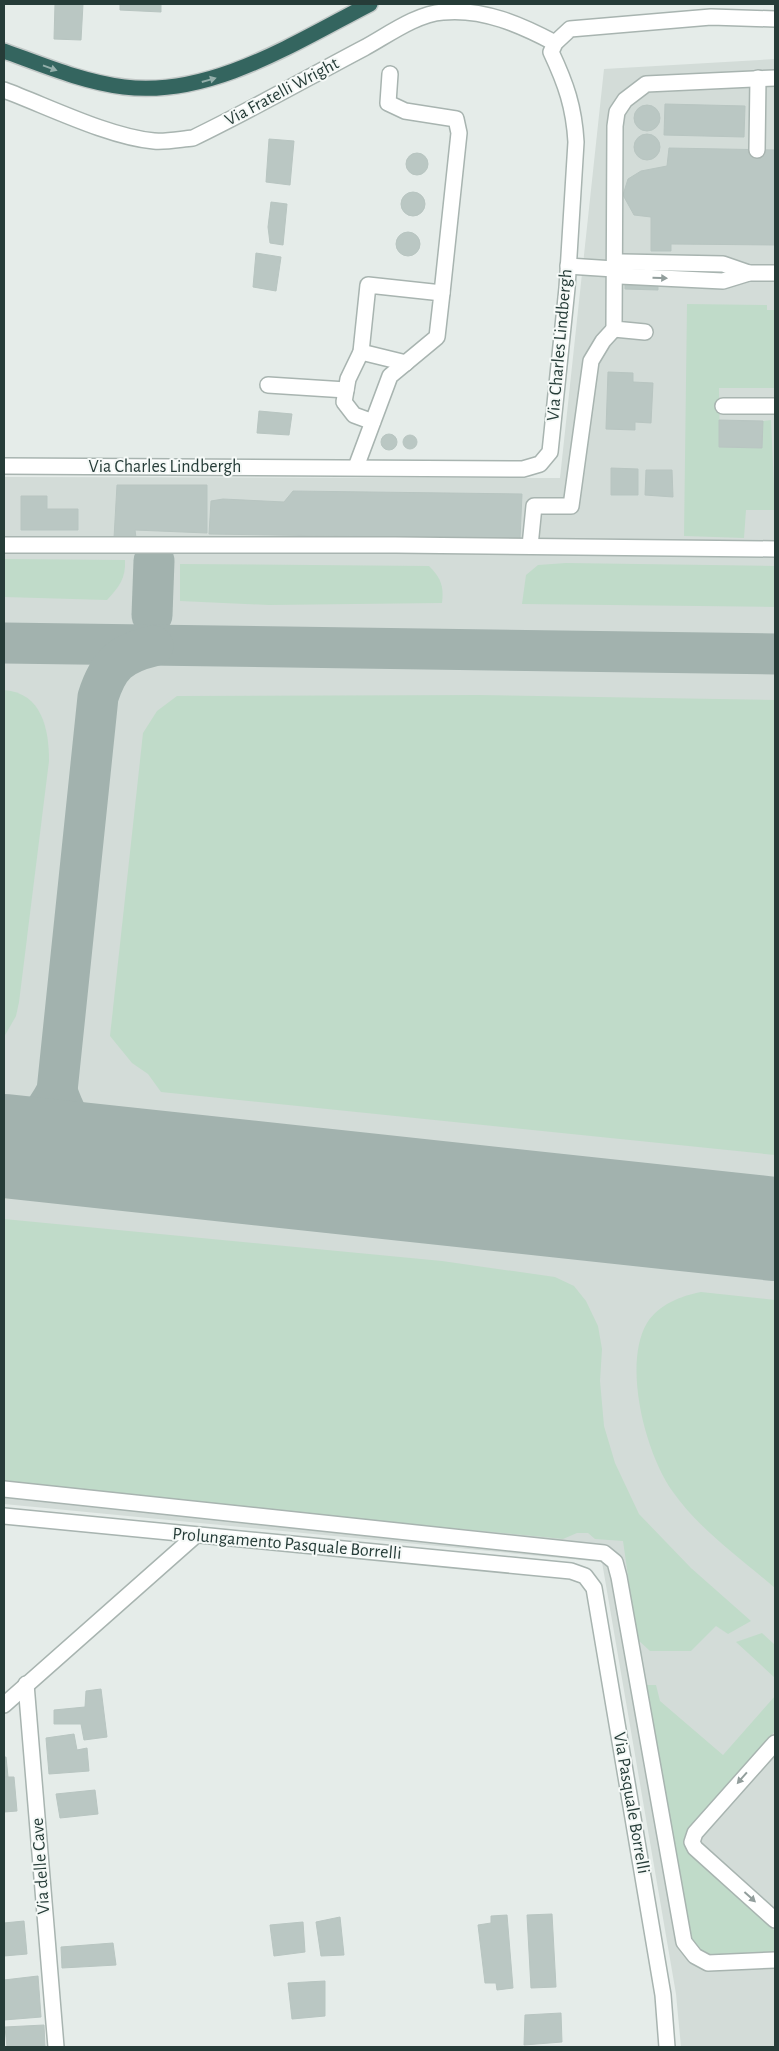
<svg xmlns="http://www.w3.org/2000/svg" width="779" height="2051" font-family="'Alegreya Sans',sans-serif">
<rect width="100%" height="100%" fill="#e5ece9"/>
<path fill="#d3dcd8" d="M775 59V2047H681L676 1994 602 1562 4 1504V477L560 478 604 69Z"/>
<g fill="#c0dbc9">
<path d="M687 304 767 305V310H775V388H719L720 447 762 448 763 421 771 420 775 510H746L744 538 684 536Z"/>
<path d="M4 559 125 560C126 578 119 587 107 600L4 597Z"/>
<path d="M566 563 775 566V607L522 604 526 575 538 565Z"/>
<path d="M180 564 429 566C441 578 444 586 442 603L269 605 180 601Z"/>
<path d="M4 690C42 693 49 729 49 761L19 1002 16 1016 4 1037Z"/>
<path d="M479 695 775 700V1155L161 1092 148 1074 132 1063 110 1036 143 733 157 711 177 696Z"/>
<path d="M4 1219 442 1261 555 1277 574 1286 586 1301 598 1326 602 1349 600 1381 604 1426 615 1463 639 1514 691 1568 751 1621 728 1634 716 1626 691 1651H650L637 1639 623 1541 595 1539 588 1533H577L563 1539 185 1502 4 1481Z"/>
<path d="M701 1292 775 1300V1588C740 1558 700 1530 673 1492 646 1455 622 1365 647 1323 659 1304 681 1296 701 1292Z"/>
<path d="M762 1633 775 1645V1678L736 1642Z"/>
<path d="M646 1685H656L660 1701 723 1755 775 1696V1731L691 1829 694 1855 775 1931V1956H702L692 1944 682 1900Z"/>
</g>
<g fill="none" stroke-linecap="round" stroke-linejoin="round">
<g stroke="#a2b2ae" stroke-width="41">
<path d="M152 615 154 561"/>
<path d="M4 643 775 654"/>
<path d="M57 1091C72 1135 85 1143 128 1159"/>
<path d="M4 1137C31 1132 45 1114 57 1091L98 697C108 665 120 654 153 646"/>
</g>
<path stroke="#a2b2ae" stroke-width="104" d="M4 1146 775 1229"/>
</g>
<g fill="#bac7c3" stroke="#b8c5c1">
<path d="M55 4H83L81 40 54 39Z"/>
<path d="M120 4H161V12L120 10Z"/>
<path d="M665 104 745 106 744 137 664 135Z"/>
<circle cx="647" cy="118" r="13"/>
<circle cx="647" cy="147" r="13"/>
<path d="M269 139 294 141 290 185 266 182Z"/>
<path d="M669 148 775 150V245L671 244V251H651V217L634 215 623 195 628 179 641 171 667 166Z"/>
<circle cx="417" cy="164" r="11"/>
<circle cx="413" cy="204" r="12"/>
<path d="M271 202 287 204 283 245 270 243 268 227Z"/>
<circle cx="408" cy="244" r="12"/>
<path d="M256 253 281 257 276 291 253 287Z"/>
<path d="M625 273 658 274V290L625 289Z"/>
<path d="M608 372 633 373V382L653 383 651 423 635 422V430L606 429Z"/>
<path d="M259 411 292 414 289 435 257 433Z"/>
<path d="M719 420 763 421 762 448 719 447Z"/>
<circle cx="389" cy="442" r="8"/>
<circle cx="410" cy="442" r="7"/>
<path d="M611 468 638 469V495H611Z"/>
<path d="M646 470H672L673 497 645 495Z"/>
<path d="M117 485H207V533L135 530 136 538H114Z"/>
<path d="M293 491 522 494 520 539 209 534 211 501 223 499 284 502Z"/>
<path d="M21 496H47V509H78V530H21Z"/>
<path d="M101 1689 107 1737 84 1740 81 1724H54V1710L85 1707 86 1691Z"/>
<path d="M74 1734 77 1750 87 1748 89 1771 49 1774 46 1738Z"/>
<path d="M4 1757H6L8 1777H4Z"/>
<path d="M4 1777H14L17 1811 4 1812Z"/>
<path d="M95 1790 98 1814 60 1818 56 1794Z"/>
<path d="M552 1914 556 1987 531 1988 527 1915Z"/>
<path d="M507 1915 513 1988 497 1990 496 1983H485L478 1925 491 1923V1916Z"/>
<path d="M340 1917 344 1955 321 1956 316 1922Z"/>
<path d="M24 1921 27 1954 4 1956V1923Z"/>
<path d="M303 1922 305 1952 274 1956 270 1925Z"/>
<path d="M113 1943 116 1965 62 1968 61 1947Z"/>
<path d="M38 1976 41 2017 4 2020V1980Z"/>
<path d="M325 1981V2016L292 2019 288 1983Z"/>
<path d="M561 2013 562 2042 524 2045 525 2015Z"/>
<path d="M44 2025 45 2047H7L5 2027Z"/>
</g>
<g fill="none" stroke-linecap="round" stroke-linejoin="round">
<defs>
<g id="minor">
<path d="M390 74 388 103 405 111 456 119 459 133 442 293"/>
<path d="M4 90C47 106 109 137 154 141 167 142 181 139 193 138 251 110 307 78 364 48 388 35 416 14 443 12 483 8 521 25 555 43"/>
<path d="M757 150 758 78"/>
<path d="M568 266 614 269 622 262 723 264 749 273"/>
<path d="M614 269 620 276 723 281 749 273H775"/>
<path d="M645 332 614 329 615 126 617 112 625 100 646 84 775 78"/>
<path d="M361 352 406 363"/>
<path d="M268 385 346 390"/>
<path d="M723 406H775"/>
<path d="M4 466 523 469 540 464 550 452 567 288 576 142C574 107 566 84 551 52L555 43 570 29 711 17 775 19"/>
<path d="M356 467 390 376 437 337 442 293 368 285 361 352 348 379 344 402 354 415 373 422"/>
<path d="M4 545H396L775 549"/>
<path d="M530 546 534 506H571L591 361 603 341 614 329"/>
<path d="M4 1489 604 1553 615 1562 619 1577 684 1942 695 1956 708 1963 775 1960"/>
<path d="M4 1516 571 1571 585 1576 594 1588 663 1995 667 2047"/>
<path d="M26 1684 56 2047"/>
<path d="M4 1705 195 1536"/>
<path d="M775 1743 695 1833 692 1842 695 1848 775 1920"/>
</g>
<path id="highway" d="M4 51C43 65 83 82 124 87 210 98 296 42 370 4"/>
</defs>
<use href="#minor" stroke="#a8b4b0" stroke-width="18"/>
<use href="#highway" stroke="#c2c8c7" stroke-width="18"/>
<use href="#minor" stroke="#fff" stroke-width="15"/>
<use href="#highway" stroke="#34655f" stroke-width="15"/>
</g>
<defs><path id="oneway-solid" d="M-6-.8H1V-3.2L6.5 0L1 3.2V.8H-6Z" transform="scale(1.25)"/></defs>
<g fill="#94afab">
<use href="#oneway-solid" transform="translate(50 68) rotate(20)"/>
<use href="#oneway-solid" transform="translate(209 80) rotate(-16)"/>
</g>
<g fill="#929e9c">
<use href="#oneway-solid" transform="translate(660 278) rotate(2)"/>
<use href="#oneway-solid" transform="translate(742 1778) rotate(131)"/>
<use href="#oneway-solid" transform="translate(750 1897) rotate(42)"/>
</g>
<g text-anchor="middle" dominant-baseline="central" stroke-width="4" stroke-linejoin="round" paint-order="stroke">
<g font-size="18" fill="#263c38" stroke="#f5f9f7">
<text transform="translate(282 92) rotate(-28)">Via Fratelli Wright</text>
<text transform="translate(560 345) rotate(-85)">Via Charles Lindbergh</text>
<text x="165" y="467">Via Charles Lindbergh</text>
<text transform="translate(287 1544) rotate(5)">Prolungamento Pasquale Borrelli</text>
<text transform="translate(631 1803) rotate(80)">Via Pasquale Borrelli</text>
<text transform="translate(41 1866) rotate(-94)">Via delle Cave</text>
</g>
</g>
<rect width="779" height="2051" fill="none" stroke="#263c38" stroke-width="10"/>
</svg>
